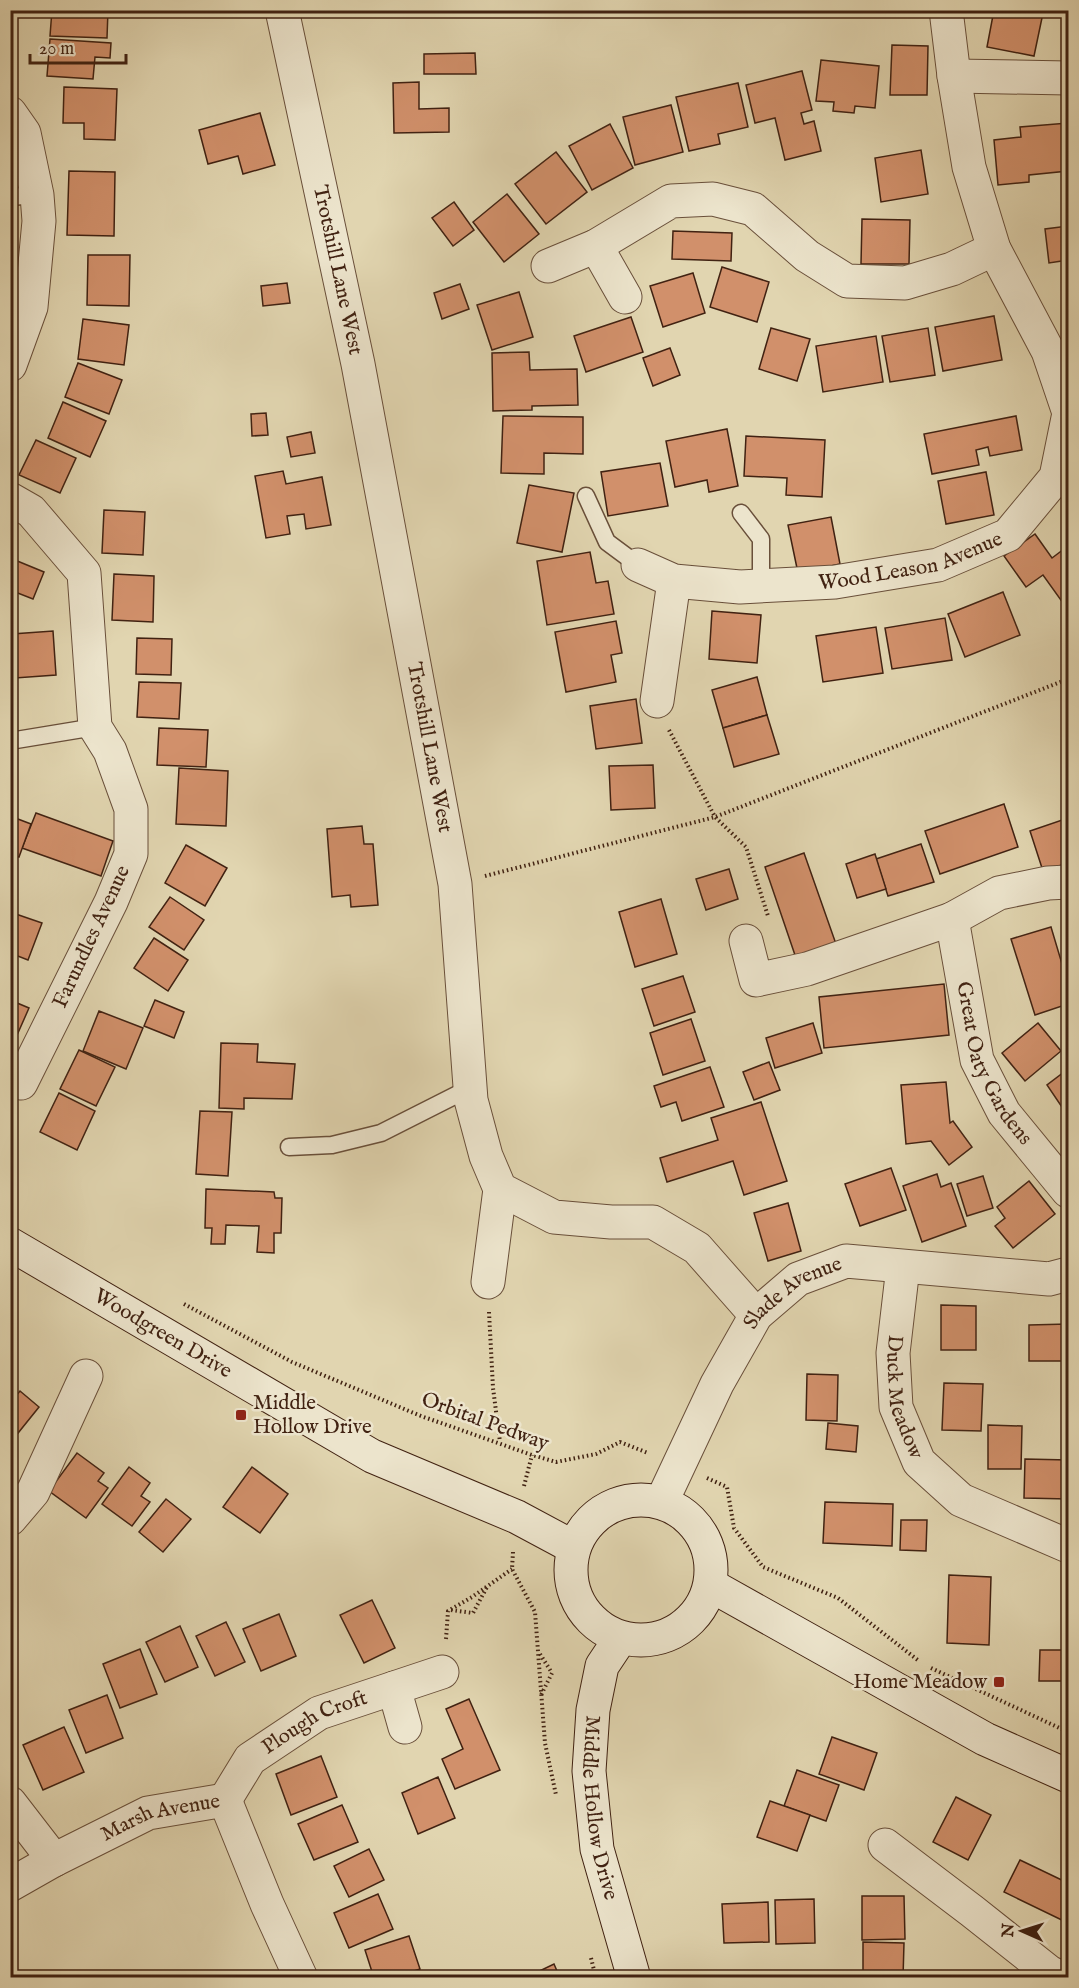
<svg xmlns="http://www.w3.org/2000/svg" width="1079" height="1988" font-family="'IM FELL English',serif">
<rect width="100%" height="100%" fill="#e1d5b0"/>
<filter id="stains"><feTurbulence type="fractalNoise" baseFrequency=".00333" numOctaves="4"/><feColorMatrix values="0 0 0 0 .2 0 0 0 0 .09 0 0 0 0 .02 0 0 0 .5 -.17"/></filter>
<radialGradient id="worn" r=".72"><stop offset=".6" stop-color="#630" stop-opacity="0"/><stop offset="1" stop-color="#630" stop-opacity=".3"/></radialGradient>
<g fill="#d1906b" stroke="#412212" stroke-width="1.5">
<path d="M52 10H108L107 38 50 36Z"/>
<path d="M994 10H1028L1043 13 1034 56 987 47Z"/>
<path d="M50 39 111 43 110 58 95 57 93 79 47 76Z"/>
<path d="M892 45 928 46 927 95H890Z"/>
<path d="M475 53 476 74H424V54Z"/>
<path d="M821 60 879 66 875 108 855 106 854 113 833 111 834 102 816 101Z"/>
<path d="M802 71 812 110 801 113 804 124 814 121 821 151 785 160 775 118 755 123 746 85Z"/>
<path d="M419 82V109L449 108V132L394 133 393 83Z"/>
<path d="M738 83 748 127 718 134 720 144 689 151 676 97Z"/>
<path d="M64 87 117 89 115 140 84 139V123H63Z"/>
<path d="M671 105 683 152 635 165 623 117Z"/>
<path d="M260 113 275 165 243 174 238 156 208 164 199 130Z"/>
<path d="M1068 123V171L1029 175V182L998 185 994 140 1021 137 1020 127Z"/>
<path d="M610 124 633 168 592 190 569 146Z"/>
<path d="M921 150 928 194 881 202 875 158Z"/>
<path d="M556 152 587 192 546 224 515 184Z"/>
<path d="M69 171 115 172 114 236 67 235Z"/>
<path d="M507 194 539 234 504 262 473 222Z"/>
<path d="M454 202 474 230 453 246 432 218Z"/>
<path d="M862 219 910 220 909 264H861Z"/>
<path d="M1068 226V260L1049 263 1045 229Z"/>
<path d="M673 231 732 233 731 261 672 259Z"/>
<path d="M88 255H130L129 306 87 305Z"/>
<path d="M722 267 769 282 757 322 710 307Z"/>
<path d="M693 273 705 313 663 327 650 286Z"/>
<path d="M287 283 290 303 263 306 261 286Z"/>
<path d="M460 284 469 309 442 319 434 293Z"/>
<path d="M519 292 533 337 492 350 477 305Z"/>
<path d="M994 316 1002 360 943 371 935 327Z"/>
<path d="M631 317 643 352 586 372 574 336Z"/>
<path d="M83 319 129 325 124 365 78 359Z"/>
<path d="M771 328 810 339 797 381 759 369Z"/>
<path d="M928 328 935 375 890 382 882 336Z"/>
<path d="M876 336 883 382 823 392 816 346Z"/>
<path d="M670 348 680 375 653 386 643 358Z"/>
<path d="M529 352 530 370 577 369 578 405 532 406V410L493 411 492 353Z"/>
<path d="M78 363 122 380 109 414 65 397Z"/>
<path d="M63 402 106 421 90 457 48 438Z"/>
<path d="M266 413 268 435 252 436 251 414Z"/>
<path d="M503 416 583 417V454L544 453V474L501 473Z"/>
<path d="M1016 416 1022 450 990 456 988 447 976 450 979 465 932 474 924 434Z"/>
<path d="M727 429 738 486 709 492 707 480 675 487 666 441Z"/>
<path d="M311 432 315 453 291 457 287 437Z"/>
<path d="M746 436 825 440 822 497 786 495 787 478 744 476Z"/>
<path d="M36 440 76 458 60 493 19 475Z"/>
<path d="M660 463 668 506 608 516 601 472Z"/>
<path d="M283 471 286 484 322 477 331 525 306 529 304 514 287 516 290 534 266 538 255 476Z"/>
<path d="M986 472 994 515 946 524 938 481Z"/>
<path d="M529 485 574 493 562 552 517 543Z"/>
<path d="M104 510 145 512 143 555 102 553Z"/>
<path d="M831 517 840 564 798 573 788 525Z"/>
<path d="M1035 534 1052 558 1068 546V610L1043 575 1026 587 1004 556Z"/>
<path d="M590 552 596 583 608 581 614 614 547 625 537 561Z"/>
<path d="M10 558 44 572 33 599 10 590Z"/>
<path d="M114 574 154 576 153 622 112 620Z"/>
<path d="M1003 592 1020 635 965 657 948 614Z"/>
<path d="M712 611 761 615 757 663 709 659Z"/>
<path d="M945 618 952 660 892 669 885 628Z"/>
<path d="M616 621 622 653 611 655 616 682 566 692 555 632Z"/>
<path d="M876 627 883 673 823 682 816 636Z"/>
<path d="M53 631 56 675 15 678 12 634Z"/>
<path d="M137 638 172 639 171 675 136 674Z"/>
<path d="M10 661 16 702 10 703Z"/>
<path d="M757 677 767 715 723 728 712 690Z"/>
<path d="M139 682 181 683 179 719 137 717Z"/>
<path d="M636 699 642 743 596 749 590 706Z"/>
<path d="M767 715 779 754 734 767 723 728Z"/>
<path d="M159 728 208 730 206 767 157 765Z"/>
<path d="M653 765 655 808 611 810 609 766Z"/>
<path d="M179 768 228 771 226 826 176 824Z"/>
<path d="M1004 804 1018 847 940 874 925 831Z"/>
<path d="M36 813 113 841 101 876 22 848Z"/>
<path d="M10 816 31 824 19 857 10 854Z"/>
<path d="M1068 818V863L1043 871 1030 831Z"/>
<path d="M362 826 364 844H373L378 905 351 907 350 895 332 897 327 829Z"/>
<path d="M921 844 934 882 888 896 876 859Z"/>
<path d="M186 845 227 868 205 906 165 883Z"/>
<path d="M804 853 836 944 796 958 765 867Z"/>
<path d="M875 854 886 889 857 898 846 864Z"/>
<path d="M729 869 738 899 706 910 696 879Z"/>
<path d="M170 897 204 920 184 950 149 927Z"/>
<path d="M661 899 677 954 635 967 619 912Z"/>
<path d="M10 912 42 923 28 960 10 953Z"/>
<path d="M1051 927 1068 984V1004L1035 1015 1011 939Z"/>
<path d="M154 938 188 960 168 991 134 968Z"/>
<path d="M683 976 695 1012 654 1026 642 989Z"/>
<path d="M944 984 949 1035 824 1048 819 997Z"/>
<path d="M10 1000 29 1008 10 1051Z"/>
<path d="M155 1000 184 1012 174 1038 144 1026Z"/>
<path d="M99 1011 143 1028 126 1069 83 1051Z"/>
<path d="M691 1019 705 1061 663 1075 650 1033Z"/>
<path d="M813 1023 822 1053 775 1068 766 1038Z"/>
<path d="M1038 1023 1061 1051 1025 1081 1002 1053Z"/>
<path d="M221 1043 258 1044 257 1062 295 1064 292 1099 244 1098V1109L219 1108Z"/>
<path d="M79 1050 115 1067 96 1106 60 1089Z"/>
<path d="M769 1062 780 1090 754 1100 743 1072Z"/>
<path d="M710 1067 724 1107 682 1121 676 1102 661 1107 654 1086Z"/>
<path d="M1068 1069V1116L1047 1085Z"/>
<path d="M946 1082 950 1123 953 1121 972 1147 949 1165 931 1141 906 1144 901 1085Z"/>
<path d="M59 1093 95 1111 77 1150 40 1132Z"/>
<path d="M761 1102 787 1181 744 1195 733 1161 667 1182 660 1158 718 1140 711 1118Z"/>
<path d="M200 1111 232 1112 228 1176 196 1174Z"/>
<path d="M891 1168 906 1210 860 1226 845 1184Z"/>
<path d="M937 1174 941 1187 951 1183 966 1226 922 1242 903 1186Z"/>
<path d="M983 1176 993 1208 967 1216 957 1184Z"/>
<path d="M1029 1181 1055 1214 1013 1248 995 1226 1005 1218 997 1207Z"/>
<path d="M206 1189 274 1192 275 1198H282L281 1233H274V1253L257 1252 259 1226 226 1225 225 1244H211L212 1228H205Z"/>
<path d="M788 1203 801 1251 768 1261 754 1213Z"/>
<path d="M941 1305 976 1306V1350H941Z"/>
<path d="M1068 1324V1361H1029V1325Z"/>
<path d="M807 1374 838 1375 837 1421 806 1420Z"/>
<path d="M944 1383 983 1384 981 1431 942 1430Z"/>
<path d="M20 1391 39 1407 10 1443V1403Z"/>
<path d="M828 1423 858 1426 856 1452 826 1449Z"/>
<path d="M988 1425 1022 1426 1021 1469H988Z"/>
<path d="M77 1453 104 1473 98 1481 108 1488 86 1518 49 1491Z"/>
<path d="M1025 1459 1068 1460V1499L1024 1498Z"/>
<path d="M129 1467 150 1483 141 1496 150 1502 132 1526 102 1504Z"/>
<path d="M252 1467 288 1494 260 1533 223 1507Z"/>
<path d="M166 1499 191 1519 163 1552 139 1532Z"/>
<path d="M825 1502 893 1504 892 1546 823 1543Z"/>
<path d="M901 1520H927L926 1551 900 1550Z"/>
<path d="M949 1575 991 1577 989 1645 947 1643Z"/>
<path d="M372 1600 395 1648 364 1663 340 1615Z"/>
<path d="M279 1614 296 1656 261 1671 243 1629Z"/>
<path d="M226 1622 245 1662 215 1676 196 1636Z"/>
<path d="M180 1626 198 1667 165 1682 146 1642Z"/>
<path d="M140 1649 157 1694 120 1708 103 1664Z"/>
<path d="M1040 1650H1068V1681H1039Z"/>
<path d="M107 1695 123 1738 86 1753 69 1710Z"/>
<path d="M469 1699 500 1770 455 1789 442 1759 463 1749 446 1709Z"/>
<path d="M64 1727 84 1772 43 1790 23 1745Z"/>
<path d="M832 1737 877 1753 864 1790 819 1774Z"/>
<path d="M321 1756 337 1797 291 1815 276 1774Z"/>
<path d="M797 1770 839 1785 826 1821 784 1806Z"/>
<path d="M438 1777 455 1818 418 1834 402 1793Z"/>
<path d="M956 1797 991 1815 968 1860 933 1842Z"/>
<path d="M770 1801 810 1815 797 1851 757 1837Z"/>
<path d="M342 1805 358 1842 314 1860 298 1824Z"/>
<path d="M369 1849 384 1880 349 1897 334 1866Z"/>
<path d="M1020 1860 1068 1883V1923L1004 1892Z"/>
<path d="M378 1894 393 1929 349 1948 334 1913Z"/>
<path d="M862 1896H904L905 1939 862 1940Z"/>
<path d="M814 1899 815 1943 776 1944 775 1900Z"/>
<path d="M768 1902 769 1942 724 1943 722 1904Z"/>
<path d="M409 1936 420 1969 393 1978H374L365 1950Z"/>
<path d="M863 1942 904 1943 903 1978H863Z"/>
<path d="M554 1964 560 1978H525Z"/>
<rect x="962" y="1973" width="40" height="5"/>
</g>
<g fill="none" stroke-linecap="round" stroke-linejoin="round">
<defs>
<g id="lane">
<path d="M10 197 37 195"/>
<path d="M586 496 607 542 638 565"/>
<path d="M741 513 761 539V586"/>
<path d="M10 741 95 727"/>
<path d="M289 1147 332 1145 381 1133 470 1088"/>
</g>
<g id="street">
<path id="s1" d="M282 10 358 364 455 884 471 1100 486 1156 500 1189 554 1217 611 1222H653L697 1248 756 1315"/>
<path d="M946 10 954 76 969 167 994 249 1048 351 1068 410"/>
<path d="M954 76 1068 78"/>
<path d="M10 113 24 133 37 195 39 221 31 307 10 365"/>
<path d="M596 246 625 297"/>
<path d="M548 266 596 246 671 201 713 199 753 209 807 256 847 281 905 283 952 269 994 249"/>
<path d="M10 499 31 511 84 573 95 727 110 751 131 809V854L111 902 21 1083"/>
<path id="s2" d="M638 565 674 581 740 587 835 582 938 565 1008 535 1056 477 1068 418"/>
<path d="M657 701 674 581"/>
<path id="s3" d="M952 919 977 1060 1004 1113 1068 1191"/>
<path d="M746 941 756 980 807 969 952 919 999 893 1048 883 1068 882"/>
<path id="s4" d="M903 1267 893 1353 896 1407 919 1462 961 1500 1068 1546"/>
<path d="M488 1282 500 1189"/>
<path id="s5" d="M662 1501 717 1384 756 1315 798 1279 846 1261 1049 1279 1068 1274"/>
<path d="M10 1519 33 1492 86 1376"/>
<path d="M394 1688 405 1727"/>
<path id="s6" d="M225 1800 250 1759 319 1713 442 1672"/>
<path id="s7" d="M10 1803 54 1860 148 1813 225 1800 267 1904 301 1978"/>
<path d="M885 1845 972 1911 1049 1972 1061 1978"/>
<path d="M10 1885 54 1860"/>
</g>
<g id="secondary">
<path id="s8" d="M10 1244 372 1456 517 1517 573 1547"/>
<circle cx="641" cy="1570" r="70"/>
<path d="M712 1586 985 1739 1068 1776"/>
<path id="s9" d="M620 1639 602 1666 593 1710 589 1771 597 1849 634 1978"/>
</g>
</defs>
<use href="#lane" stroke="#694f3a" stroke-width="19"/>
<use href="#street" stroke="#694f3a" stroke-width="35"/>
<use href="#secondary" stroke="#412212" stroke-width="35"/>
<g stroke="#412212" stroke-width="4" stroke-dasharray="1.5 3" stroke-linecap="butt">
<path d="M669 730 715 817 746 847 768 916"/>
<path d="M485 876 715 817 1068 679"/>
<path d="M10 1207 18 1211"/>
<path d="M184 1304 292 1362 421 1416 532 1455 556 1462 596 1454 620 1442 648 1453"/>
<path d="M489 1312 493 1388 500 1442"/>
<path d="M707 1478 727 1487 734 1528 763 1567 838 1598 919 1661"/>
<path d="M524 1486 532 1455"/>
<path d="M513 1552 512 1569 535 1612 545 1743 556 1795"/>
<path d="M451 1610 473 1613 487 1587"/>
<path d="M446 1639 448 1611 472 1597 512 1569"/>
<path d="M540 1654 552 1673 540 1697"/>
<path d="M931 1668 1068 1732"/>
<path d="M591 1958 596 1978"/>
</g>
<use href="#lane" stroke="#ece4cc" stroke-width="16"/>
<use href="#street" stroke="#ece4cc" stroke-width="33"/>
<use href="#secondary" stroke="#ece4cc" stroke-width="33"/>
</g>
<g fill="#8f2418" stroke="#ece4cc" stroke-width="2">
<rect x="235" y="1409" width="12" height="12" rx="3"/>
<rect x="993" y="1676" width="12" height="12" rx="3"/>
</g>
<g text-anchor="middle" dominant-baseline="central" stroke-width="5" stroke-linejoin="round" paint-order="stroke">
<g font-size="21" fill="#412212" stroke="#ece4cc">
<text stroke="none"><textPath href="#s1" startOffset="266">Trotshill Lane West</textPath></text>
<text stroke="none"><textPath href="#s2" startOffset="279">Wood Leason Avenue</textPath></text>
<text stroke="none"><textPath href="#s1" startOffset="752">Trotshill Lane West</textPath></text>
<text transform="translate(92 937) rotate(-65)">Farundles Avenue</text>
<text stroke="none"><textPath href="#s3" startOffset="152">Great Oaty Gardens</textPath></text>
<text stroke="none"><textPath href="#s5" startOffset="252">Slade Avenue</textPath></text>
<text stroke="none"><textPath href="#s8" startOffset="177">Woodgreen Drive</textPath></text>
<text stroke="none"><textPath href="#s4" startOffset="132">Duck Meadow</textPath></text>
<text transform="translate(485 1422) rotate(20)">Orbital Pedway</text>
<text stroke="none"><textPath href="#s6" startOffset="123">Plough Croft</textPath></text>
<text stroke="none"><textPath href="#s9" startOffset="176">Middle Hollow Drive</textPath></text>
<text stroke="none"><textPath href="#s7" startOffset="188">Marsh Avenue</textPath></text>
</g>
<g font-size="21" fill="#412212" stroke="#ece4cc" text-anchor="start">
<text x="253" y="1403">Middle<tspan x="253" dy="24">Hollow Drive</tspan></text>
<text x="987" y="1682" text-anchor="end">Home Meadow</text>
</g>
</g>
<rect width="1079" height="1988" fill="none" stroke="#e1d5b0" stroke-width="36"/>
<rect x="12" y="12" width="1055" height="1964" fill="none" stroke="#412212" stroke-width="3"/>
<rect x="18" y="18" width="1043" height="1952" fill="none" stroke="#412212" stroke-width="1.5"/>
<g transform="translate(1022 1931) rotate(273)" stroke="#ece4cc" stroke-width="4.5" paint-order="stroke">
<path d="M0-4.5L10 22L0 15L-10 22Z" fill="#412212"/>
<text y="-9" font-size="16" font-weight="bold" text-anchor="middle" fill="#412212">N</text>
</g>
<path d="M30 54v9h96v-9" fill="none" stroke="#412212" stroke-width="3"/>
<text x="39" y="54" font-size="18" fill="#412212" stroke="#ece4cc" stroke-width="4.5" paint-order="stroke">20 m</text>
<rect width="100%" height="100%" filter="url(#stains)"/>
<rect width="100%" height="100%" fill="url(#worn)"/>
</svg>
